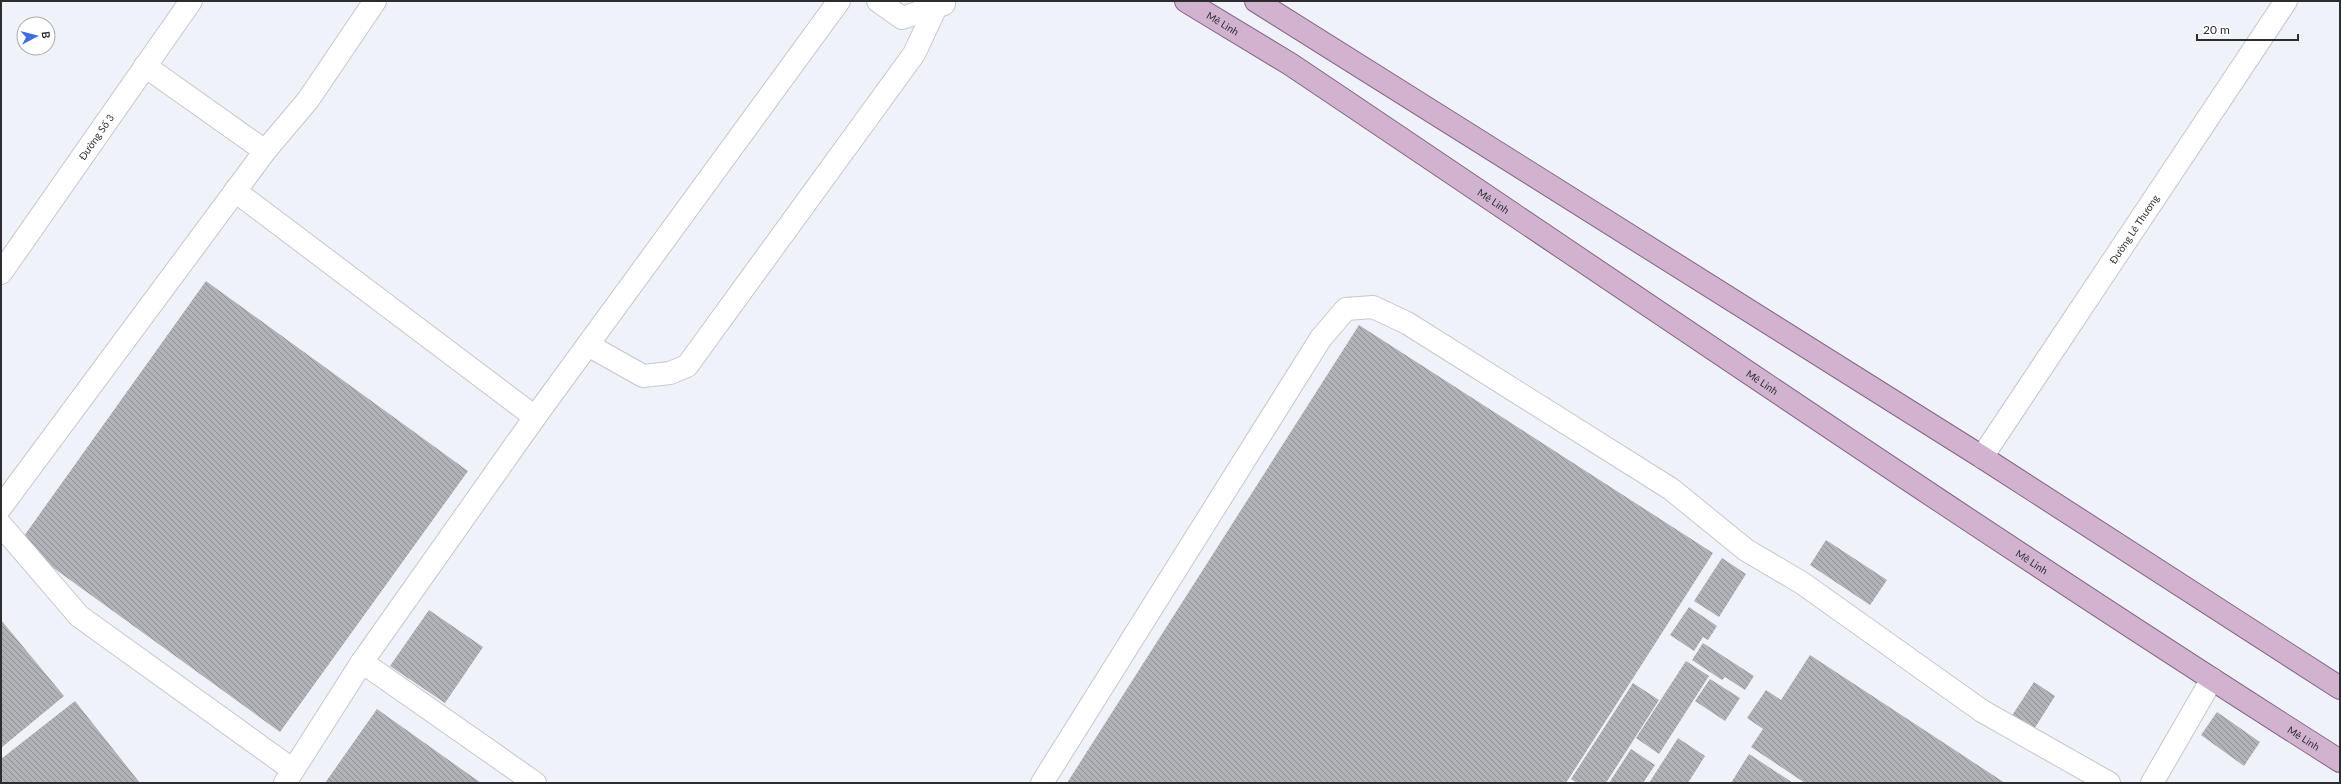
<svg xmlns="http://www.w3.org/2000/svg" width="2341" height="784" font-family="Lato,sans-serif">
<defs>
<pattern id="building-back-hatch" width="6" height="6" patternUnits="userSpaceOnUse"><rect width="6" height="6" fill="#b0b2b8"/><path d="M-1 5l2 2M0 0l6 6M5-1l2 2" fill="none" stroke="#909196"/></pattern>
</defs>
<rect width="100%" height="100%" fill="#f0f2f9"/>
<g fill="url(#building-back-hatch)">
<path d="M206 281 468 471 280 732 19 543Z"/>
<path d="M1359 325 1713 553 1566 783H1067Z"/>
<path d="M1826 540 1887 580 1870 605 1810 565Z"/>
<path d="M1722 558 1746 574 1719 617 1694 601Z"/>
<path d="M1689 607 1717 626 1708 640 1703 637 1694 651 1670 635Z"/>
<path d="M429 610 483 647 445 703 390 666Z"/>
<path d="M1 620 64 696 1 748Z"/>
<path d="M1703 643 1754 676 1745 690 1725 677 1722 680 1692 660Z"/>
<path d="M1810 655 2005 783H1805L1751 747 1763 729 1747 718 1766 690 1781 700Z"/>
<path d="M1686 661 1709 676 1659 754 1636 738Z"/>
<path d="M1710 679 1740 698 1725 721 1695 701Z"/>
<path d="M2034 682 2055 696 2031 734 2009 720Z"/>
<path d="M1633 683 1659 700 1606 783H1577L1571 779Z"/>
<path d="M75 701 140 783H1V759Z"/>
<path d="M377 709 481 783H325Z"/>
<path d="M2217 712 2260 742 2244 766 2201 735Z"/>
<path d="M1678 738 1705 756 1688 783H1649Z"/>
<path d="M1631 749 1655 765 1643 783H1609Z"/>
<path d="M1749 754 1793 783H1731Z"/>
</g>
<g fill="none" stroke-linecap="round" stroke-linejoin="round">
<defs>
<g id="minor">
<path d="M878 1 902 18 944 4"/>
<path d="M145 66 265 151"/>
<path d="M235 191 535 417"/>
<path id="s1" d="M1 273 191 1"/>
<path d="M588 345 643 376 670 373 687 366 914 54 936 7"/>
<path id="s2" d="M1982 457 2286 1"/>
<path d="M1 507 265 151 308 100 375 1"/>
<path d="M1 525 79 616 293 770"/>
<path d="M362 662 535 783"/>
<path d="M285 783 362 662 535 417 839 1"/>
<path d="M1042 783 1321 338 1346 309 1373 307 1407 323 1671 489 1746 550 1802 583 1982 711 2109 783"/>
<path d="M2152 783 2212 679"/>
</g>
<g id="major">
<path id="s3" d="M1186 1 1290 64C1639 298 1985 536 2340 761"/>
<path d="M1256 1 1982 457 2340 688"/>
</g>
</defs>
<use href="#minor" stroke="#c5c7cd" stroke-width="24"/>
<use href="#major" stroke="#846384" stroke-width="24"/>
<use href="#minor" stroke="#fff" stroke-width="22"/>
<use href="#major" stroke="#d1b3d0" stroke-width="22"/>
</g>
<g text-anchor="middle" dominant-baseline="central" stroke-width="4" stroke-linejoin="round" paint-order="stroke">
<g font-size="10" fill="#2d2d30" stroke="#fff">
<text stroke="none"><textPath href="#s3" startOffset="43">Mê Linh</textPath></text>
<text stroke="none"><textPath href="#s1" startOffset="166">Đường Số 3</textPath></text>
<text stroke="none"><textPath href="#s3" startOffset="367">Mê Linh</textPath></text>
<text stroke="none"><textPath href="#s2" startOffset="274">Đường Lê Thương</textPath></text>
<text stroke="none"><textPath href="#s3" startOffset="691">Mê Linh</textPath></text>
<text stroke="none"><textPath href="#s3" startOffset="1015">Mê Linh</textPath></text>
<text stroke="none"><textPath href="#s3" startOffset="1339">Mê Linh</textPath></text>
</g>
</g>
<rect width="2341" height="784" fill="none" stroke="#2d2d30" stroke-width="4"/>
<g transform="translate(36 36) rotate(83)"><circle r="19" fill="#ffffff" stroke="#ababac"/>
<path d="M0-3L7 15L0 10L-7 15Z" fill="#416ddf"/>
<text y="-6" font-size="11" font-weight="bold" text-anchor="middle" fill="#2d2d30">B</text>
</g>
<path d="M2197 34v6h101v-6" fill="none" stroke="#2d2d30" stroke-width="2"/>
<text x="2203" y="34" font-size="12" fill="#2d2d30" stroke="#ffffff" stroke-width="3" paint-order="stroke">20 m</text>
</svg>
